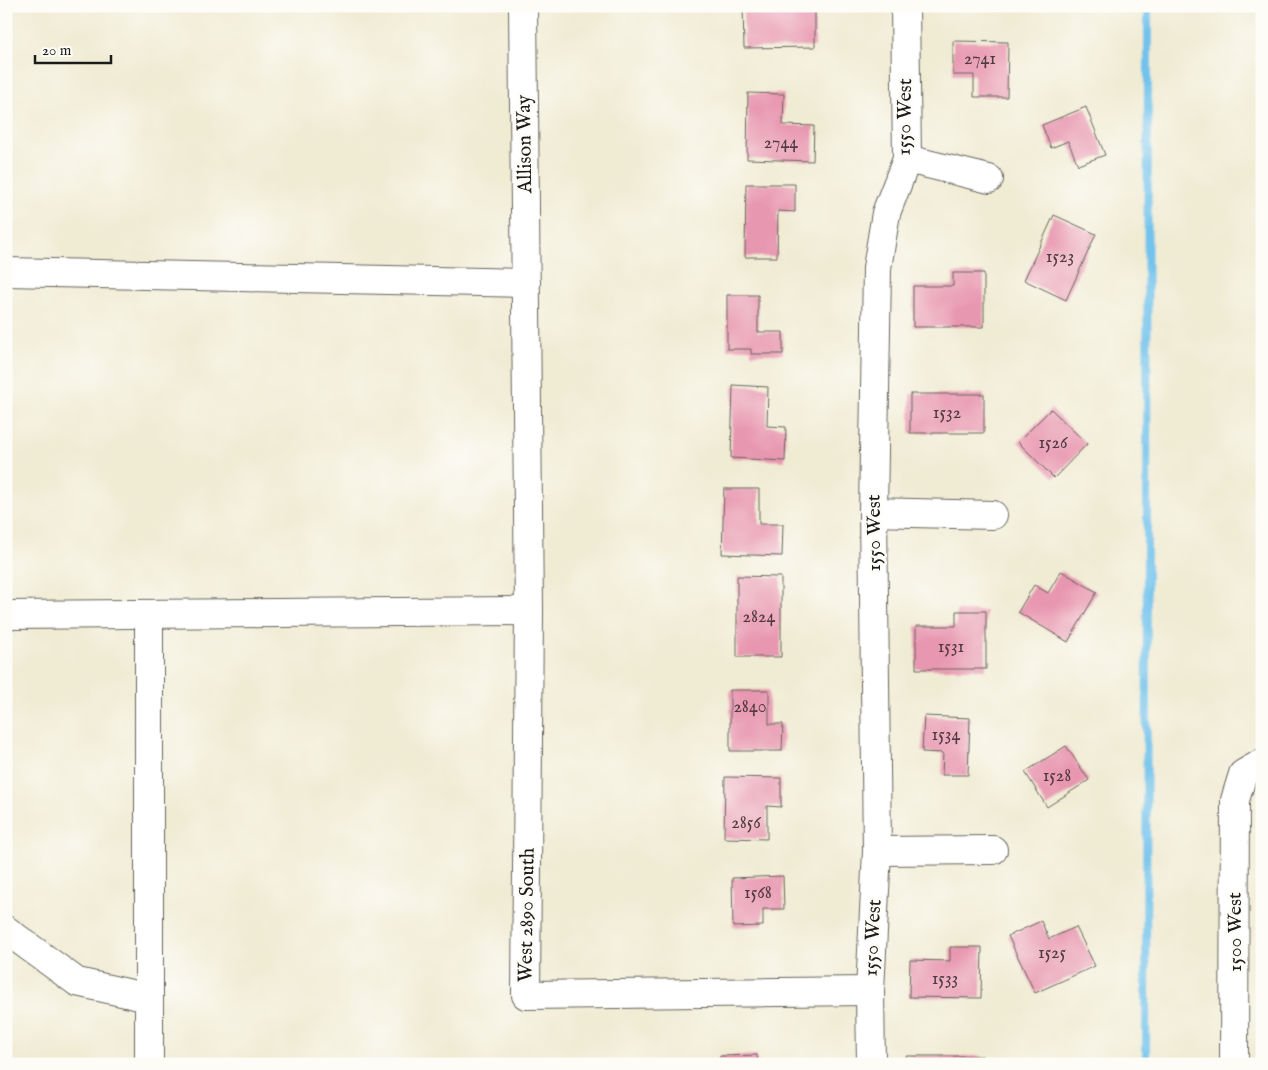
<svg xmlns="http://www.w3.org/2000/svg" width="1268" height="1070" font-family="'IM FELL English',serif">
<rect width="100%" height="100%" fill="#fdfcf7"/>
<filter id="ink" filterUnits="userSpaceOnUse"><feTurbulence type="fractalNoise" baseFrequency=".02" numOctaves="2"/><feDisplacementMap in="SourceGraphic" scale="10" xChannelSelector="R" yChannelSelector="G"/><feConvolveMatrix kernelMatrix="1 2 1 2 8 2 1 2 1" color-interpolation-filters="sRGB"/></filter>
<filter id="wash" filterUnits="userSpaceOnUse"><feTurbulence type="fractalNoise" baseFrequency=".0096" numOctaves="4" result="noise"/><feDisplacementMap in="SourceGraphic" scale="20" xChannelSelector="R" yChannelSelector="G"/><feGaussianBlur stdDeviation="1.12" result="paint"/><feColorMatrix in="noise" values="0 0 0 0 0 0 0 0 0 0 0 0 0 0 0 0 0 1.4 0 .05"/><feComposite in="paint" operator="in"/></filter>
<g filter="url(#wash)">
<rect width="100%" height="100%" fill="#f0ebd3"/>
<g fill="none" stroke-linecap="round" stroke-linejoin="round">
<path stroke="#71c2ec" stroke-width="8" d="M1146 1064 1148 6"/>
</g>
<g id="blocks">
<g fill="#e897b0">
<path d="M743 6H815V47L744 48Z"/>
<path d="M953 41 1008 42 1007 97H974V75H953Z"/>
<path d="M748 93 784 94 783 125 814 126 813 161 747 159Z"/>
<path d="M1086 107 1105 155 1078 165 1068 141 1051 148 1042 125Z"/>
<path d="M746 184H795V212L778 211 777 257H745Z"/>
<path d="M1054 215 1096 234 1066 300 1024 280Z"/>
<path d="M953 273H984V327H913V286H953Z"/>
<path d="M727 295H758V332H783V354H751V349H727Z"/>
<path d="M733 385 768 387 767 426 786 427 785 461 731 458Z"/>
<rect x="910" y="394" width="74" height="39"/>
<path d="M1051 409 1087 444 1054 478 1018 442Z"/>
<path d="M724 489H759V524H783L782 556 722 554Z"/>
<path d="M1061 571 1097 592 1068 642 1018 612 1034 585 1048 593Z"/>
<path d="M737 576 781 577V657H737Z"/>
<path d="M956 611H986V669H916V626H956Z"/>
<path d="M730 690H769V724H783L782 751H730Z"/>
<path d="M924 716 970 718 968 775H942L943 753 922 752Z"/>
<path d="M1066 746 1089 780 1047 807 1025 772Z"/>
<path d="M725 777 781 778V807L767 806V839L724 838Z"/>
<path d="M783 876 784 909H763V926L733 927 732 878Z"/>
<path d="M1041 921 1049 939 1076 927 1095 966 1035 993 1008 936Z"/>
<path d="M950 947H982L981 998 909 997 910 960 950 961Z"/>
<path d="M757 1055 758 1064H720V1056Z"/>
<rect x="906" y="1056" width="76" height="8"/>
</g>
</g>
</g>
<g filter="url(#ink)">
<use href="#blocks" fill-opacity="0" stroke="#66645c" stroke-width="1"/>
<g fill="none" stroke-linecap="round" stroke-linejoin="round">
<defs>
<g id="minor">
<path d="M523 6 529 611 526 995 870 991"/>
<path d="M907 159 989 179"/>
<path d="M6 272 526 283"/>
<path d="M873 512 993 515"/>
<path d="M6 615 529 611"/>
<path d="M877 851 993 850"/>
<path d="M6 930 77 982 149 998"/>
<path d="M147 1064 149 1060V614"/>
<path d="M871 1064 870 991 877 851 873 512 877 268 886 213 907 159 905 6"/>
<path d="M1234 1064 1235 800 1243 774 1262 763"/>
</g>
</defs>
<use href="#minor" stroke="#66645c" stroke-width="30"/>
<use href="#minor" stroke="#fff" stroke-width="28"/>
</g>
</g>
<g text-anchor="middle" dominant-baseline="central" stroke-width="5" stroke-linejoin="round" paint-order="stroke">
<g font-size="18" fill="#4f3b41">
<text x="980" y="59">2741</text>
<text x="781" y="143">2744</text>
<text x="1060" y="257">1523</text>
<text x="947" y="413">1532</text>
<text x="1053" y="443">1526</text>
<text x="759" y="617">2824</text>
<text x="951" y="647">1531</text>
<text x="750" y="707">2840</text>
<text x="946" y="735">1534</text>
<text x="1057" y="776">1528</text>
<text x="746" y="823">2856</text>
<text x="758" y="893">1568</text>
<text x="1052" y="953">1525</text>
<text x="945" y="979">1533</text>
</g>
<g font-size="20" fill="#1c1c1c" stroke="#fdfcf7">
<text transform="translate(905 117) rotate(-89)">1550 West</text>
<text transform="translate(525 144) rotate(-91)">Allison Way</text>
<text transform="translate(874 533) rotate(-90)">1550 West</text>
<text transform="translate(527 915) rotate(-89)">West 2890 South</text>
<text transform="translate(1235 932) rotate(-90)">1500 West</text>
<text transform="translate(873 938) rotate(-87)">1550 West</text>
</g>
</g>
<rect width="1268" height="1070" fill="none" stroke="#fdfcf7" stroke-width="25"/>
<path d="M35 55v8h76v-8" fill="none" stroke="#1c1c1c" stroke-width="2.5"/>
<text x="42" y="55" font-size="15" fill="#1c1c1c" stroke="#fdfcf7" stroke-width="4" paint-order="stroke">20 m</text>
</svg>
